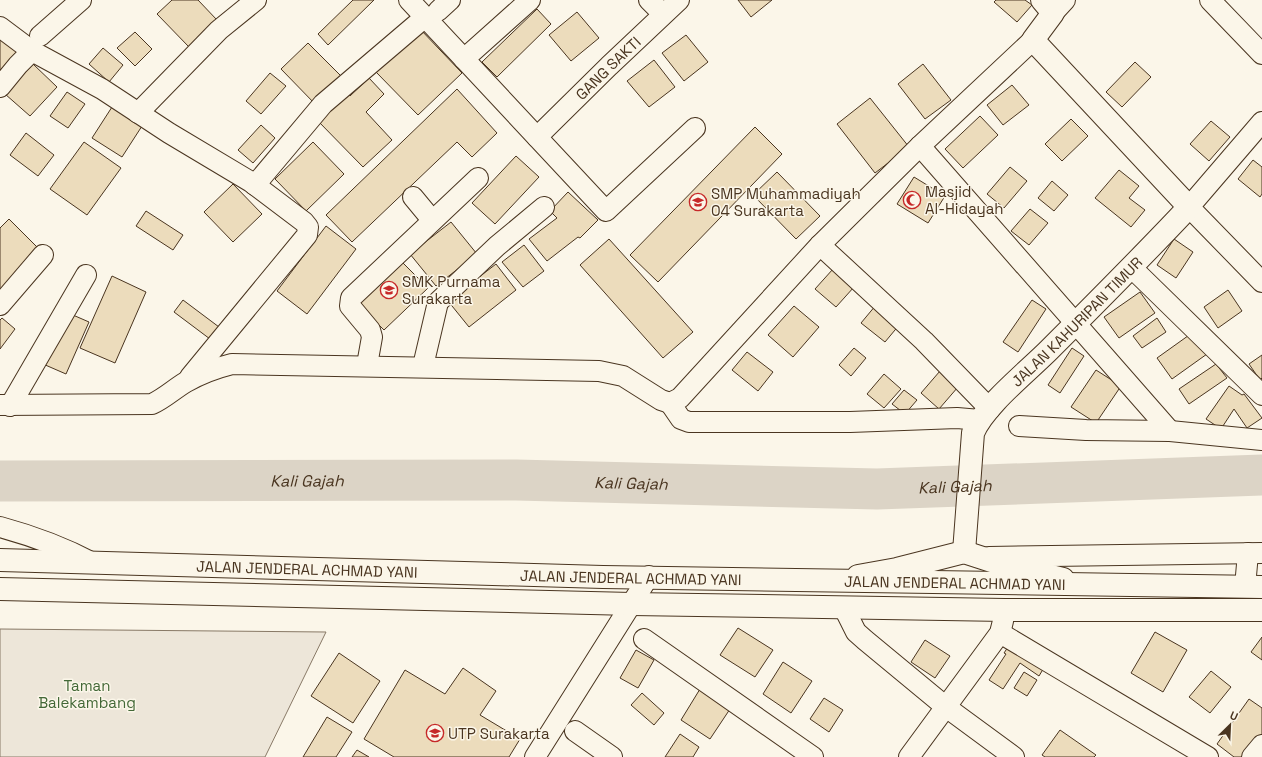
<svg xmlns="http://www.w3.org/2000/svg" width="1262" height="757" font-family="'Space Grotesk',sans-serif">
<rect width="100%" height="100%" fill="#fbf6e9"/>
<path fill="#ede6d9" stroke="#887966" d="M0 629 326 632 265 757H0Z"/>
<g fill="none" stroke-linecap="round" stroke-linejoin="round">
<path stroke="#dcd4c6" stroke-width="41" id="s1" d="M0 481 516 480 877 489 1262 475"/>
</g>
<g fill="#ecdcbc" stroke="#4a3520">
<path d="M172 0H198L217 20 189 47 157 14Z"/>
<path d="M353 0H374L328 45 318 34Z"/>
<path d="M738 0H772L751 17Z"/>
<path d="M996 0H1025L1032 5 1017 22 994 2Z"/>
<path d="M537 9 551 24 497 77 482 62Z"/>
<path d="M577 12 599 38 571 61 549 35Z"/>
<path d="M420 29 462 73 418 115 376 72Z"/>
<path d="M135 32 152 49 135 66 117 48Z"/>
<path d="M686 35 708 62 684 81 662 53Z"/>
<path d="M0 36 17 52 0 70Z"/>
<path d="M308 43 343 78 316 105 281 69Z"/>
<path d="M103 48 123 65 109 82 89 64Z"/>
<path d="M654 60 675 87 649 107 627 81Z"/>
<path d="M1135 62 1151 77 1122 107 1106 92Z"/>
<path d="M33 64 57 87 30 116 5 94Z"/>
<path d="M923 64 951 100 925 119 898 84Z"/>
<path d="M270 73 286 86 261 114 246 101Z"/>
<path d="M369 78 384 94 366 112 392 140 363 167 317 120 346 92 350 96Z"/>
<path d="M1012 85 1029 105 1003 125 987 105Z"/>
<path d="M457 89 497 133 472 157 457 142 352 242 326 215Z"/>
<path d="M67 92 85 104 68 128 50 116Z"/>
<path d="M870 98 909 147 875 173 837 124Z"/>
<path d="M112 107 142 126 122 157 92 138Z"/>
<path d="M980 116 998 135 963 168 945 149Z"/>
<path d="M1071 119 1088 136 1062 161 1045 144Z"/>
<path d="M1211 121 1230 137 1209 161 1190 144Z"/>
<path d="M261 125 275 138 253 163 238 150Z"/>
<path d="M755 127 782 154 658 282 630 255Z"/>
<path d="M26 133 54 155 38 176 10 155Z"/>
<path d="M84 142 121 168 87 215 50 189Z"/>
<path d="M313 142 344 174 306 211 275 179Z"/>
<path d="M516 156 539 177 495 224 472 203Z"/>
<path d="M1253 160 1262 167V194L1260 197 1238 179Z"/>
<path d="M1010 167 1027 181 1004 208 987 194Z"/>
<path d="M1119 170 1139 186 1129 198 1145 210 1131 227 1095 198Z"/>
<path d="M777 172 820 216 796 239 753 195Z"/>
<path d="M914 177 945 196 928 223 897 204Z"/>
<path d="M1052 181 1068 195 1054 211 1038 198Z"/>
<path d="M233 184 262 214 233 242 204 212Z"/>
<path d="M568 192 598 220 580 238 578 237 547 261 529 239 557 218 550 211Z"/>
<path d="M1030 209 1048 223 1029 245 1011 231Z"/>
<path d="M146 211 183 235 173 250 136 226Z"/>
<path d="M9 219 42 252 0 293V228Z"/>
<path d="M451 222 477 254 436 286 410 254Z"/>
<path d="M326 226 356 249 307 314 277 291Z"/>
<path d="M609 239 693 332 663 358 580 265Z"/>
<path d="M1174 239 1193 252 1176 278 1157 265Z"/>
<path d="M524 245 544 271 523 287 502 262Z"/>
<path d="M398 258 428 288 384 330 354 300Z"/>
<path d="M496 264 516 290 469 327 448 301Z"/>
<path d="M833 269 854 287 836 307 815 289Z"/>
<path d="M112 276 146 292 115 363 80 348Z"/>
<path d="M1228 290 1242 311 1218 328 1204 307Z"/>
<path d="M1140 292 1155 313 1119 338 1104 317Z"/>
<path d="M183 300 219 327 210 339 174 312Z"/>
<path d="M1032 300 1046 309 1018 352 1003 342Z"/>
<path d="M876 305 900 324 885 342 861 323Z"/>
<path d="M794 306 819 327 793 357 768 335Z"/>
<path d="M66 312 89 322 66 374 43 364Z"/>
<path d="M2 318 15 329 0 349V320Z"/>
<path d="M1157 318 1166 332 1142 348 1133 336Z"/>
<path d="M1192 333 1207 354 1172 379 1157 358Z"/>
<path d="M854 348 866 358 851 376 839 365Z"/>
<path d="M1072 348 1084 356 1060 393 1048 385Z"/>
<path d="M747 352 773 372 758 391 732 370Z"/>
<path d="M1262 355V378L1260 380 1249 364Z"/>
<path d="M1216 364 1227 378 1189 404 1179 389Z"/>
<path d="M1096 370 1121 386 1096 423 1071 407Z"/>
<path d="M940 371 958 387 939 409 921 393Z"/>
<path d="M884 374 901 389 884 408 867 394Z"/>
<path d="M1229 386 1242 395 1244 394 1262 418 1247 428 1234 409 1221 429 1206 419Z"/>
<path d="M904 390 917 400 905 414 892 404Z"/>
<path d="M738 628 773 650 755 677 720 655Z"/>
<path d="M1155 632 1187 650 1163 692 1131 673Z"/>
<path d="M1262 637V660L1251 652Z"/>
<path d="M925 640 950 656 935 678 911 662Z"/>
<path d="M1010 644 1045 666 1039 676 1020 663 1003 689 989 680 1006 654 1004 653Z"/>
<path d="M636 650 654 660 638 688 620 678Z"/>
<path d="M339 653 380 681 353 723 311 696Z"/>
<path d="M783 662 812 681 791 713 763 694Z"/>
<path d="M463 668 496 691 480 715 520 739 509 757H394L364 739 405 670 445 694Z"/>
<path d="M1211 671 1231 687 1210 713 1189 697Z"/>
<path d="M1024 672 1037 680 1027 696 1014 688Z"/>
<path d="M700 689 730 709 710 739 681 720Z"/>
<path d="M642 693 664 713 654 725 631 705Z"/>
<path d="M824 698 843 710 829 732 810 719Z"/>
<path d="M1249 699 1262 708V736L1247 757H1234L1217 744Z"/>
<path d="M327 717 352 732 336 757H303Z"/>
<path d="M1060 730 1096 755 1094 757H1045L1042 755Z"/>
<path d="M680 734 699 747 693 757H665Z"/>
<path d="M357 750 369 757H352Z"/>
</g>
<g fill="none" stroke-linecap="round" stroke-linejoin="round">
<defs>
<g id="street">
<path d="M409 0 606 211 695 128"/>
<path d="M649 0 663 14"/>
<path d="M1210 0 1262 54"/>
<path d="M438 11 450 0"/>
<path d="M1053 13 1065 0"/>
<path d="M0 27 32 51 102 89 169 133 251 182 304 222 308 227 307 235 190 377"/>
<path d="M40 36 81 0"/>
<path d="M464 59 530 0"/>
<path d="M0 87 18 65 32 51"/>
<path d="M138 113 219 30 256 0"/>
<path d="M1262 122 1189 207 1262 282"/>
<path id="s2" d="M537 137 609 66 679 0"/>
<path d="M920 146 1170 431"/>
<path d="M255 185 323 104 424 18"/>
<path d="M413 197 432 220"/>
<path d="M820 245 924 341 990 409"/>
<path d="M1132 268 1262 395"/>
<path d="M0 305 43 255"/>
<path d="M367 365 372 337 370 330 350 306 351 298 478 178"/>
<path d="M423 366 438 302 497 246 544 207"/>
<path d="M670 403 681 419 689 422H850L957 418 980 420"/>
<path d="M0 405 152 404C165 398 174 389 186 382 200 374 216 368 232 364L599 371 623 376 661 400 670 403 680 398 820 245 920 146 1033 40"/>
<path d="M10 406 86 275"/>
<path d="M1019 426 1086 430 1170 431 1262 440"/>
<path d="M0 527C33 536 63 547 93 563"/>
<path d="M989 557 1262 553"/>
<path d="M1245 587 1248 553"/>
<path d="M844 608 856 632 865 640 946 707 1014 757"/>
<path d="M1000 633 1208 757"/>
<path d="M644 639 813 757"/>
<path d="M575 731 612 757"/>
<path d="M535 757 649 576"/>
<path d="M909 757 1000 633 1003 621"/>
<path d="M1252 757 1262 745"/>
</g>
<g id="secondary">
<path id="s3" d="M964 552 973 433C984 406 1027 372 1049 350 1096 303 1143 256 1189 207L1033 40 1053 13 1042 0"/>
<path d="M858 576 897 569 964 552 1001 564 1063 579"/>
</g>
<g id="primary">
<path id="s4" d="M0 560 603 577 1262 587"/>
<path d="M0 589 632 604 1005 610H1262"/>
</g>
</defs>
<use href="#street" stroke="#4a3520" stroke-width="22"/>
<use href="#secondary" stroke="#4a3520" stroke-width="24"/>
<use href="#primary" stroke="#4a3520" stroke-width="24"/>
<use href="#street" stroke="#fbf6e9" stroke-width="20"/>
<use href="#secondary" stroke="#fbf6e9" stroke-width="22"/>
<use href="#primary" stroke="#fbf6e9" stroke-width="22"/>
</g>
<defs>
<symbol id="mosque-ring" viewBox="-11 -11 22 22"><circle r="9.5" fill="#fbf6e9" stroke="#c62828" stroke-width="1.5"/><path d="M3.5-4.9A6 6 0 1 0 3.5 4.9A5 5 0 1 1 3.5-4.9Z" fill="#c62828"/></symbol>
<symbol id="school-ring" viewBox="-11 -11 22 22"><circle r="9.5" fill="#fbf6e9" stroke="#c62828" stroke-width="1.5"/><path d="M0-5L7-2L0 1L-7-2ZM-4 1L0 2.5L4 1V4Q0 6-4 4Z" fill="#c62828"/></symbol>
<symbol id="university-ring" viewBox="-11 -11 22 22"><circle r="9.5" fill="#fbf6e9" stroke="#c62828" stroke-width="1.5"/><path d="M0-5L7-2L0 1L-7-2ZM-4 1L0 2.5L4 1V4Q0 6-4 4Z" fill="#c62828"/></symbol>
</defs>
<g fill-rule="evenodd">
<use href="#mosque-ring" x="902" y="190" width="20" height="20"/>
<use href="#school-ring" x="688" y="192" width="20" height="20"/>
<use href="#school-ring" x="379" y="280" width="20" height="20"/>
<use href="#university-ring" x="425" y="723" width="20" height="20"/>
</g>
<g text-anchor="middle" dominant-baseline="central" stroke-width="3" stroke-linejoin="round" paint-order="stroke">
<g font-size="15" fill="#4a3520" stroke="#fbf6e9">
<text stroke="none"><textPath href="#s2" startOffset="99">GANG SAKTI</textPath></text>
<text stroke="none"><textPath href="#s3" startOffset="272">JALAN KAHURIPAN TIMUR</textPath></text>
<text stroke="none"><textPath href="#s4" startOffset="307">JALAN JENDERAL ACHMAD YANI</textPath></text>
<text stroke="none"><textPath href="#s4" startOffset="631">JALAN JENDERAL ACHMAD YANI</textPath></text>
<text stroke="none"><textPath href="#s4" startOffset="955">JALAN JENDERAL ACHMAD YANI</textPath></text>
</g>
<g font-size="15" fill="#4a3520" stroke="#fbf6e9" text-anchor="start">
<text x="925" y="191">Masjid<tspan x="925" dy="17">Al-Hidayah</tspan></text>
<text x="711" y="193">SMP Muhammadiyah<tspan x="711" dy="17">04 Surakarta</tspan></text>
<text x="402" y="281">SMK Purnama<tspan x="402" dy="17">Surakarta</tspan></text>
<text x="448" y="733">UTP Surakarta</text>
</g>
<g font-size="15" fill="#436837" stroke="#fbf6e9">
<text x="87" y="685">Taman<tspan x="87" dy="17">Balekambang</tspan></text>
</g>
<g font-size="16" font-style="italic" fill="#4a3520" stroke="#fbf6e9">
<text stroke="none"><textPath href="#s1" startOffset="307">Kali Gajah</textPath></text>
<text stroke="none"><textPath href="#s1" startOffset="631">Kali Gajah</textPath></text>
<text stroke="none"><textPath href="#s1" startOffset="955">Kali Gajah</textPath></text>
</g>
</g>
<g transform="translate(1230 725) rotate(24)" stroke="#fbf6e9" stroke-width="3" paint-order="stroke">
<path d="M0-3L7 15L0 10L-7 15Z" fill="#4a3520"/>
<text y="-6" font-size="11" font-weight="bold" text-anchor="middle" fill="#4a3520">U</text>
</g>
</svg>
